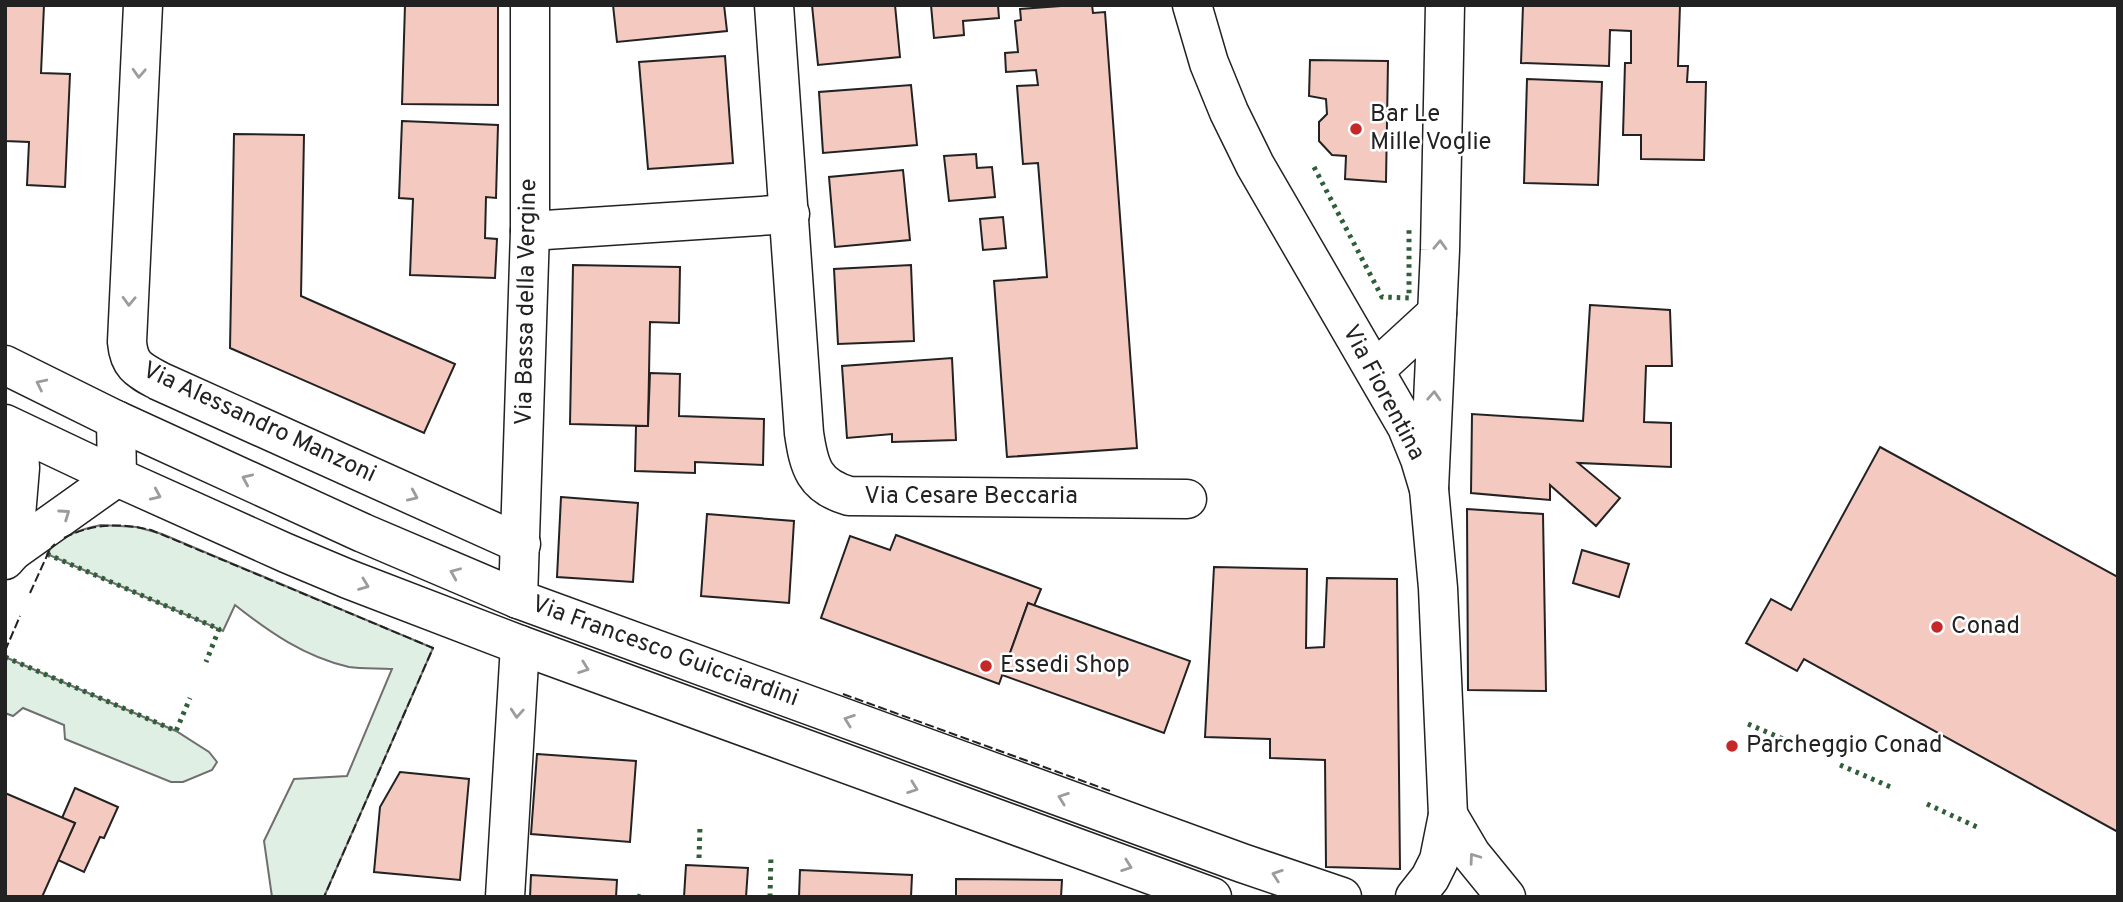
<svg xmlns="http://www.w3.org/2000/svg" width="2123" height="902" font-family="Overpass,sans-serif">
<rect width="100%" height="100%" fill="#fff"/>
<g fill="#e0efe3" stroke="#6f6f6f" stroke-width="2">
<path d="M101 525 137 527 162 534 433 648 324 897H272L264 841 294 779 347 776 392 669C378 668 363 669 349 667 305 657 269 632 235 605L223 631 47 554C57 536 82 529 101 525Z"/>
<path d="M5 657 176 731 209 752 217 762 212 770 183 782H171L65 739 64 725 23 708 13 716 5 713Z"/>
</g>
<g fill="#f3c9c0" stroke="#222" stroke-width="2">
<path d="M5 5H44L41 73 70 74 65 187 27 185 29 142 5 141Z"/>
<path d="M405 5H498V105L402 104Z"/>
<path d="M613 5H724L727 31 617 42Z"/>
<path d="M812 5H895L900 57 818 65Z"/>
<path d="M931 5H998L999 18 963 21 964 35 934 38Z"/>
<path d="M1075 5H1092L1093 13 1105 12 1137 448 1007 457 994 281 1047 277 1038 163 1023 164 1017 86 1038 85 1036 70 1006 72 1005 53 1018 52 1015 21 1021 20 1020 9Z"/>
<path d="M1523 5H1680L1678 66H1688L1687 82H1706L1704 160 1641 159V135H1623L1625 63H1631V31L1610 30 1609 66 1521 63Z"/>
<path d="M725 56 733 163 648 169 639 62Z"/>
<path d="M1310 60 1388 61 1386 182 1345 179 1346 156 1332 155 1319 141V122L1327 114 1326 99 1309 96Z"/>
<path d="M1527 79 1602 82 1598 185 1524 183Z"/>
<path d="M911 85 917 145 823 153 819 92Z"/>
<path d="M402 121 498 125 496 198 486 197 485 238 497 239 495 278 410 275 413 199 399 198Z"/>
<path d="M234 134 304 135 301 296 455 364 424 433 230 348Z"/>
<path d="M976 154 977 168 992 167 995 197 949 201 944 156Z"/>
<path d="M903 170 910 240 835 247 829 177Z"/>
<path d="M1003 217 1006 248 983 250 980 219Z"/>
<path d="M573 265 680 267 679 323 650 322 648 426 570 424Z"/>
<path d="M911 265 914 341 838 344 834 269Z"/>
<path d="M1590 305 1670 310 1672 366H1646L1644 422 1671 423V467L1578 463 1620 498 1596 526 1550 485V500L1471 493 1472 414 1583 421Z"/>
<path d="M952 358 956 440 892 442V434L847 438 842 366Z"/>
<path d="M650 373 680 374 679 416 764 419 763 465 695 462V473L635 471 636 426H648Z"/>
<path d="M1880 447 2118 577V832L1804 659 1797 671 1746 643 1771 599 1791 610Z"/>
<path d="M561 497 638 503 633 582 557 577Z"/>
<path d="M1467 509 1543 514 1546 691 1468 690Z"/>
<path d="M707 514 794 521 789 603 701 596Z"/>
<path d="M896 535 1041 589 1034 606 1028 603 999 684 821 618 850 536 890 550Z"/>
<path d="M1582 550 1629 564 1619 597 1573 583Z"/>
<path d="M1214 567 1307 569 1306 648 1324 647 1327 578 1397 579 1400 869 1326 867 1325 760 1270 758V739L1205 737Z"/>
<path d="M1028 603 1190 661 1164 733 1002 675Z"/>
<path d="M537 754 636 761 630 842 531 834Z"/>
<path d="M400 772 469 779 460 880 374 872 380 807Z"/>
<path d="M75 788 118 807 104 838 100 837 84 872 58 860 75 823 62 818Z"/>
<path d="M5 793 75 823 42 897H5Z"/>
<path d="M686 865 748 868 746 897H684Z"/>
<path d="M800 870 912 875 911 897H799Z"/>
<path d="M531 875 617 880 616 897H530Z"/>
<path d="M956 879 1062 880 1061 897H956Z"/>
</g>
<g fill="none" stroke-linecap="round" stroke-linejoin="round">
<defs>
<g id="minor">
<path d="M143 5 127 342C129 366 139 370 159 381L521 544"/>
<path d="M774 5 804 433C809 467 814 486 849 496L1187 499"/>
<path d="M530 231 790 214"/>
<path d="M1375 370 1437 313"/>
<path d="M1429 489 1440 250 1445 5"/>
<path d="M13 551 20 468 18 431"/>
<path d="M5 560 13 551 117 477 116 420"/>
<path d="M518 599 530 231V5"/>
<path d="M505 897 520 645"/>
</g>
<g id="major">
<path d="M1192 5 1209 63 1229 112 1255 165 1407 427 1420 459 1429 489 1438 588 1448 815 1439 860 1430 878 1415 897"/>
<path d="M5 365 116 420 363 533 518 599 1242 863 1342 897"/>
<path d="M5 424 117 477 286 553 348 579 520 645 1212 897"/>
<path d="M1448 815 1471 854 1506 897"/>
</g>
</defs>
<use href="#minor" stroke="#222" stroke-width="41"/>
<use href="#major" stroke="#222" stroke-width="41"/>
<use href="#minor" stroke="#fff" stroke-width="38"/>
<use href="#major" stroke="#fff" stroke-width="38"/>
<g stroke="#2f5e38" stroke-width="5" stroke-dasharray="3.5 5" stroke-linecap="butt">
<path d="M1314 167 1382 297 1409 298V227"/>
<path d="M47 554 219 629 206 662"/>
<path d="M5 657 176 731 190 698"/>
<path d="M1748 724 1802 747"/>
<path d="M1840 765 1893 788"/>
<path d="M1927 804 1979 828"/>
<path d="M699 858 700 827"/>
<path d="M637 896 641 897"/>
<path d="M770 897 771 855"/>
</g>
<g stroke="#222" stroke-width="2" stroke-dasharray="9 3.5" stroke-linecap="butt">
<path d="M64 538C93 523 120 523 151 530L433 648 324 897"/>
<path d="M30 593 50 549 55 544"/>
<path d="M5 651 20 616"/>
<path d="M843 694 1113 792"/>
</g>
</g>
<defs><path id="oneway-chevron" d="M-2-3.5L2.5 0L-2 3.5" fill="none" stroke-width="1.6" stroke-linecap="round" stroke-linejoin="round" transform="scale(1.75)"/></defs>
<g stroke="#9c9c9c">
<use href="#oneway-chevron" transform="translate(139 73) rotate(93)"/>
<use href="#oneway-chevron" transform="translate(1440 245) rotate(-88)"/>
<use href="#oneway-chevron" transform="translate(129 301) rotate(92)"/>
<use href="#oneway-chevron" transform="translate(41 384) rotate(-154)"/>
<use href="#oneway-chevron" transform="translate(1434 396) rotate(-87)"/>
<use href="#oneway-chevron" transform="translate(247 479) rotate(-156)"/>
<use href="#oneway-chevron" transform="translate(156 495) rotate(24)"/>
<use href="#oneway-chevron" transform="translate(413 496) rotate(24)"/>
<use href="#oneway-chevron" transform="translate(65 514) rotate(-35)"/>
<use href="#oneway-chevron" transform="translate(455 573) rotate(-157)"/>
<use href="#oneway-chevron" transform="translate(364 585) rotate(21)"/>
<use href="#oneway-chevron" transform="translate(584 668) rotate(20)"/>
<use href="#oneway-chevron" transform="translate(517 713) rotate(94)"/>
<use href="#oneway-chevron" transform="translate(849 720) rotate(-160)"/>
<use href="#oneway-chevron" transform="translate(913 788) rotate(20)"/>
<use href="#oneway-chevron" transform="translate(1063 798) rotate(-160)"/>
<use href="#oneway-chevron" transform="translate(1474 858) rotate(-126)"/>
<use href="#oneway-chevron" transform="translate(1127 866) rotate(20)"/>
<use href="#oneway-chevron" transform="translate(1277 875) rotate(-161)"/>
</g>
<g fill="#c62828" stroke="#fff" stroke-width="2.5">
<circle cx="1356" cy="129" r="7"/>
<circle cx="1937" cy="627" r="7"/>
<circle cx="986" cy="666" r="7"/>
<circle cx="1732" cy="746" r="7"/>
</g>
<g text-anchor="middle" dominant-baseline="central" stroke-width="5" stroke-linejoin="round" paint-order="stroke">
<g font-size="24" fill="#222" stroke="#fff" text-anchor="start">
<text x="1370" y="115">Bar Le<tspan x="1370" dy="28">Mille Voglie</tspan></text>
<text x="1951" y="627">Conad</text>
<text x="1000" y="666">Essedi Shop</text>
<text x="1746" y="746">Parcheggio Conad</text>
</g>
<g font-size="24" fill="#222" stroke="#fff">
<text transform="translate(527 302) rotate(-89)">Via Bassa della Vergine</text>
<text transform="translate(1383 393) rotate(62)">Via Fiorentina</text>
<text transform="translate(259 423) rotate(25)">Via Alessandro Manzoni</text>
<text x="971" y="497">Via Cesare Beccaria</text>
<text transform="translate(665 652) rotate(20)">Via Francesco Guicciardini</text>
</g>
</g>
<rect width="2123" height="902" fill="none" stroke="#222222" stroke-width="14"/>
</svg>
